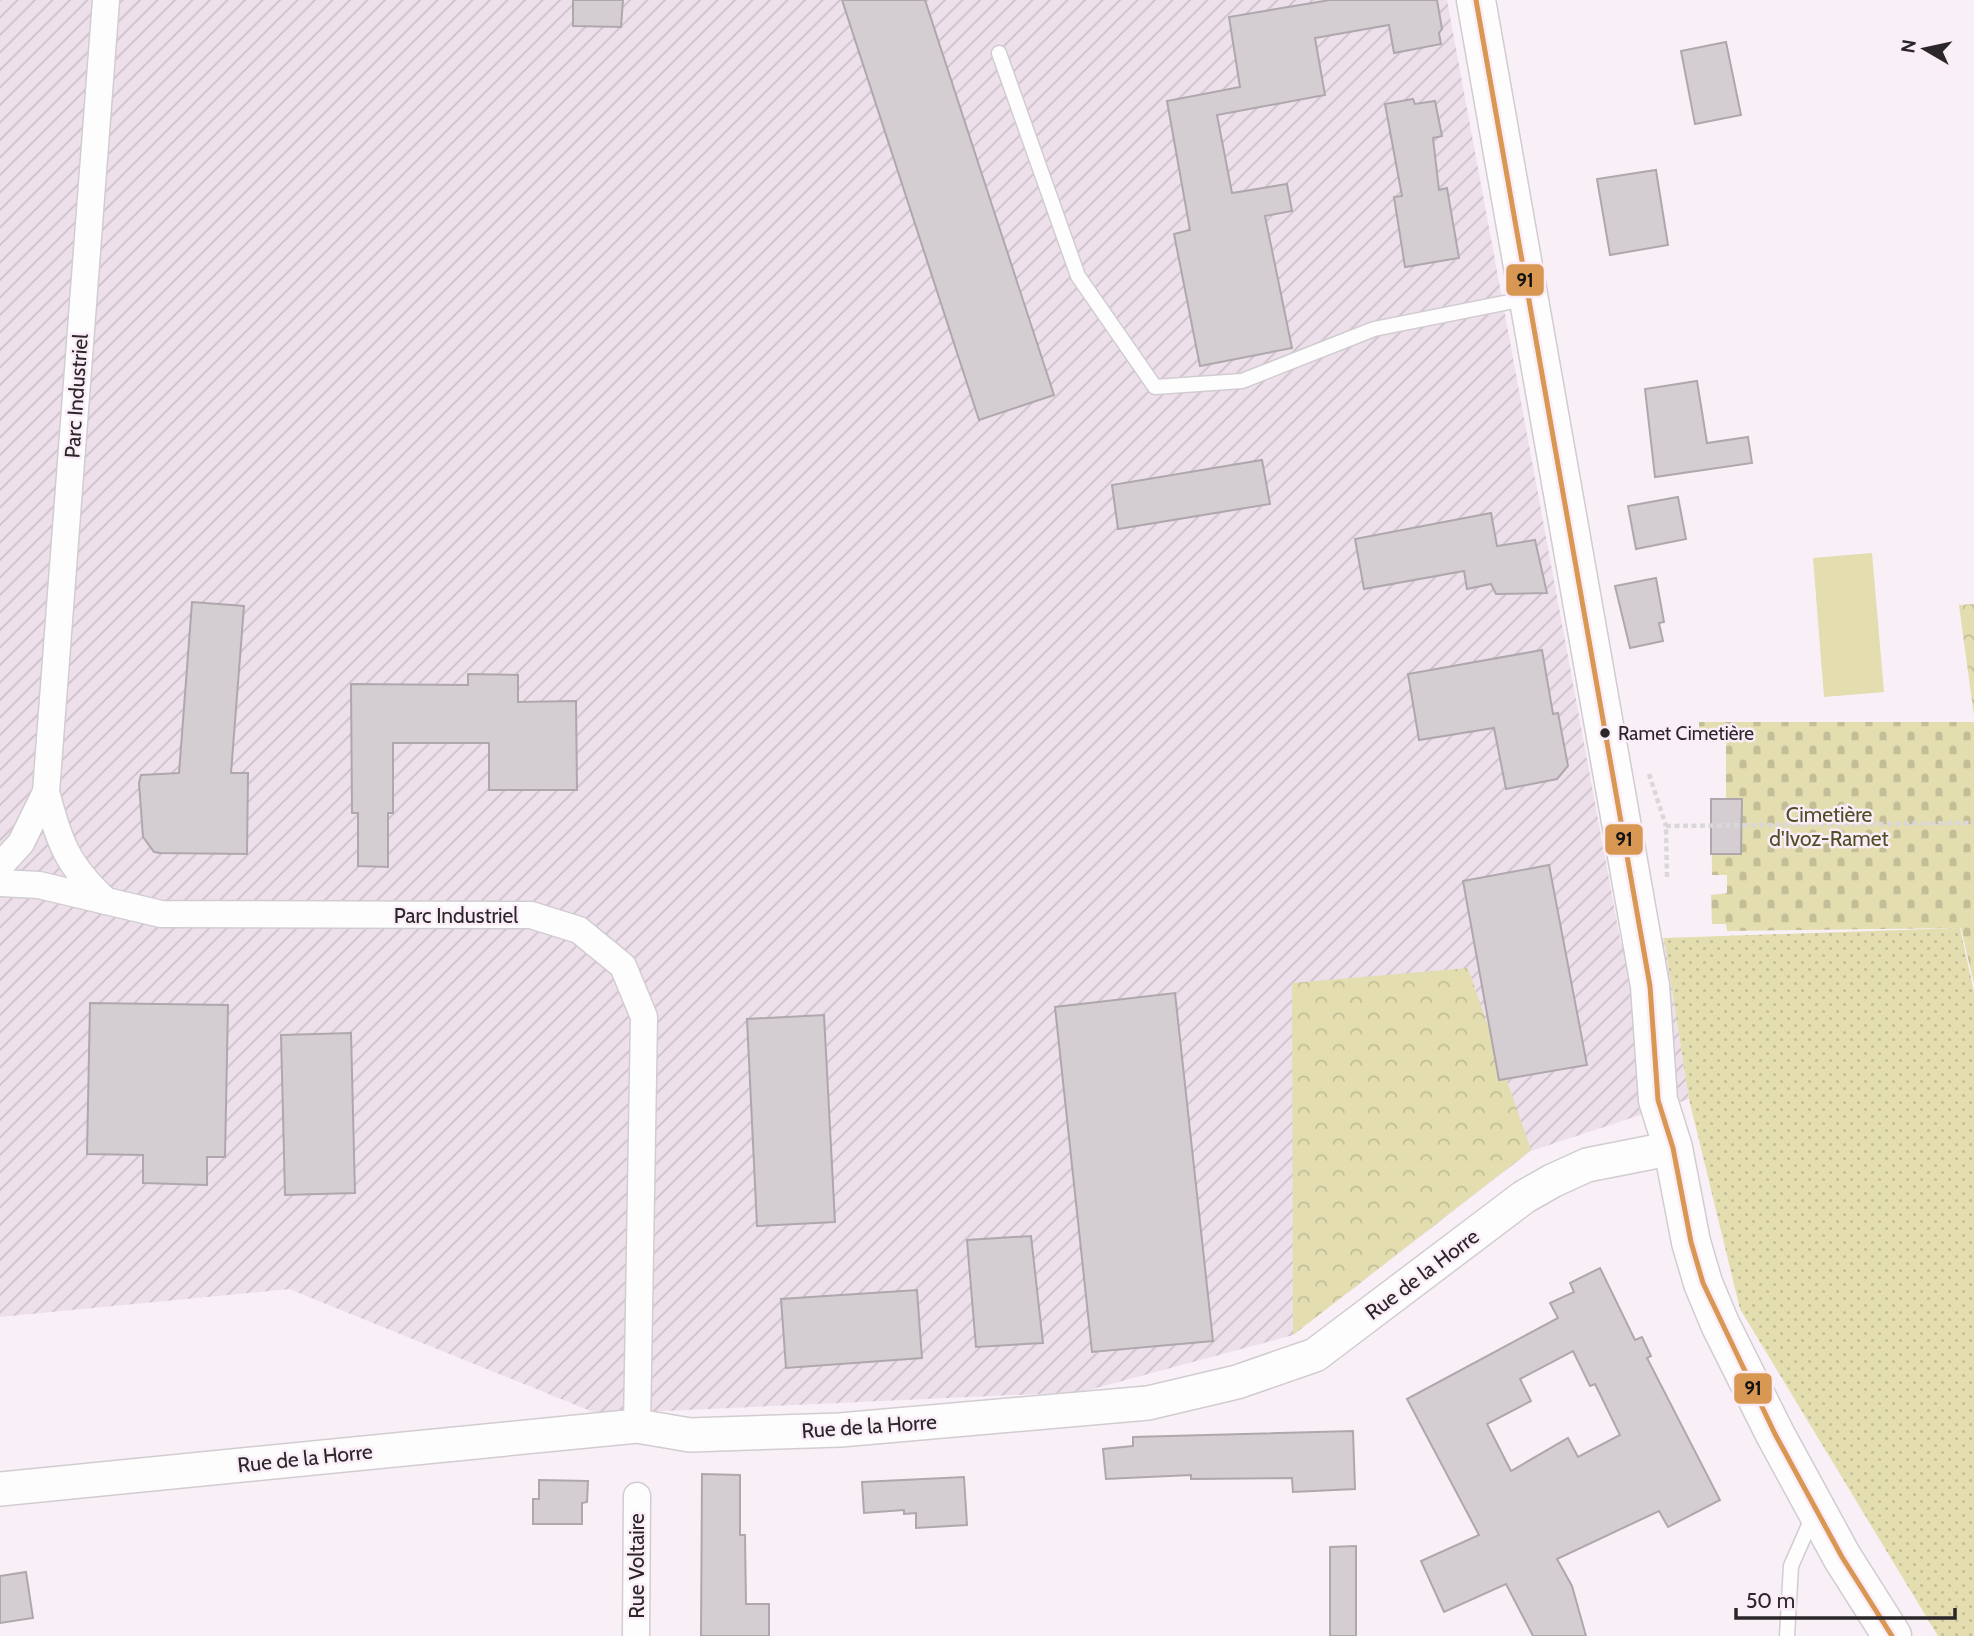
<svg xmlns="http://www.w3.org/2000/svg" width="1974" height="1636" font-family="Cabin,sans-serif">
<defs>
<pattern id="industrial-furrows" width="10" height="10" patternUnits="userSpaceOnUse" patternTransform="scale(1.75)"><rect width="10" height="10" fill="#eee0eb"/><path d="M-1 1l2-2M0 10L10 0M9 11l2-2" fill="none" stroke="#ccc0ca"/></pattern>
<pattern id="grass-dots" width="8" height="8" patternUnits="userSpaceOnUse" patternTransform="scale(1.75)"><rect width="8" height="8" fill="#e3ddb0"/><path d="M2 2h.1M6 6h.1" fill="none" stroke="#c3be97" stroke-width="1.8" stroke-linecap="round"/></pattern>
<pattern id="forest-crowns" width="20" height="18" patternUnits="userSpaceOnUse" patternTransform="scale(1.75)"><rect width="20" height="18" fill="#e3ddb0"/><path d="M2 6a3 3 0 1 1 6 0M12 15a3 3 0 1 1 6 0" fill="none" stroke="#c3be97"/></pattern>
<pattern id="cemetery-stones" width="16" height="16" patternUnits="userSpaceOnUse" patternTransform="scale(1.75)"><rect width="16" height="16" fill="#e3ddb0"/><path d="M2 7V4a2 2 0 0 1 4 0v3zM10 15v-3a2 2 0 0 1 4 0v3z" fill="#c3be97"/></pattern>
</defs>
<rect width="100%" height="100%" fill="#f8f0f6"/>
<path fill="url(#industrial-furrows)" d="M0 0H1447L1621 944 1664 938 1689 1099 1531 1151 1293 1335 1081 1392 598 1414 289 1289 0 1317Z"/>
<path fill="url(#grass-dots)" d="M1960 928 1974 992V1636H1938L1740 1309 1689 1099 1664 938Z"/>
<g fill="url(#forest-crowns)">
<path d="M1974 604V716L1959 605Z"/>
<path d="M1468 968 1531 1150 1293 1335 1292 983Z"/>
</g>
<path fill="url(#cemetery-stones)" d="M1699 722H1974V984L1961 928 1727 931 1726 924H1712L1711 895 1727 893V875H1712L1711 799 1726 798V737H1699Z"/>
<path fill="#e3ddb0" d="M1872 553 1884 692 1824 697 1813 558Z"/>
<g fill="#d4cdd2" stroke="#aea8ad" stroke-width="2" fill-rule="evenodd">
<path d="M573 0H623L621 27 573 26Z"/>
<path d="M842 0H925L1054 395 979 420Z"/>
<path d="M1330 0H1437L1442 29 1439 33 1441 44 1394 53 1389 25 1315 38 1325 95 1217 115 1232 193 1287 184 1292 211 1265 216 1292 348 1200 366 1174 234 1190 230 1167 101 1240 87 1229 17Z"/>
<path d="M1726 42 1741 115 1695 124 1681 51Z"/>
<path d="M1413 99 1415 104 1435 101 1442 136 1433 138 1439 190 1447 188 1459 258 1405 267 1394 197 1402 196 1385 104Z"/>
<path d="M1656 170 1668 245 1610 255 1597 179Z"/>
<path d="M1697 381 1707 443 1748 437 1752 463 1655 477 1645 389Z"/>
<path d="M1262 460 1270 504 1118 529 1112 485Z"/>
<path d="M1678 497 1686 539 1636 549 1628 506Z"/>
<path d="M1491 513 1497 546 1535 540 1547 593 1496 594 1491 584 1467 589 1464 571 1364 589 1355 539Z"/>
<path d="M1656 578 1664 622 1659 623 1663 641 1630 648 1615 586Z"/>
<path d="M192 602 244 606 231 773H248L247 854 160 853 154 852 143 837 139 783 141 775 179 773Z"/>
<path d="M1542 650 1553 714 1558 713 1568 766 1557 779 1506 789 1494 728 1419 740 1408 674Z"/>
<path d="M468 674 518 675V702L576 701 577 790H489V743H393V813H388V867L358 866V813H352L351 684 468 685Z"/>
<path d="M1711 799H1742L1741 854H1711Z"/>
<path d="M1549 865 1587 1065 1499 1080 1463 881Z"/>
<path d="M1175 993 1213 1341 1092 1352 1055 1007Z"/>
<path d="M90 1003 228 1005 225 1157H207V1185L143 1183V1155L87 1154Z"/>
<path d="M824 1015 835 1222 757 1226 747 1019Z"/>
<path d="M351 1033 355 1193 285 1195 281 1035Z"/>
<path d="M1031 1236 1043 1343 976 1347 967 1240Z"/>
<path d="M1600 1268 1635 1340 1642 1337 1651 1356 1647 1358 1720 1500 1668 1527 1659 1511 1557 1559 1572 1586 1586 1636H1533L1506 1584 1444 1612 1421 1561 1479 1535 1407 1399 1558 1318 1550 1303 1574 1292 1570 1283ZM1573 1351 1590 1386 1595 1384 1620 1435 1578 1457 1568 1438 1511 1471 1487 1424 1531 1401 1520 1379Z"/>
<path d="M917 1290 922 1358 786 1368 781 1299Z"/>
<path d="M1353 1431 1355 1489 1293 1492 1292 1478 1191 1479V1475L1106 1479 1103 1449 1133 1446V1437Z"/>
<path d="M702 1474 740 1475V1535H745L746 1604H769V1636H701Z"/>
<path d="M964 1477 967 1525 916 1528V1513L904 1514V1510L864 1513 862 1482Z"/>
<path d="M539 1480 588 1481 587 1502 582 1503V1524H533V1499H539Z"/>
<path d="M1356 1546V1636H1330V1547Z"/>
<path d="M26 1572 33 1618 0 1623V1576Z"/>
</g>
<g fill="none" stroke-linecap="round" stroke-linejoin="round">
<defs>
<g id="service">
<path d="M999 53 1078 276 1155 387 1242 381 1374 329 1529 298"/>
<path d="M1787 1636 1791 1566 1813 1516"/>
</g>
<g id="minor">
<path d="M0 866 21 843 46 792"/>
<path d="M0 883 39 885 161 914 531 915 579 930 623 966 644 1017 637 1426"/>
<path d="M106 901C66 864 60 843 46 792L106 0"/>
<path d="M636 1636 637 1496"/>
</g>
<path id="tertiary" d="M0 1489 637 1426 690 1435 840 1430 1148 1403 1237 1382 1315 1355 1524 1197 1552 1181 1587 1165 1673 1148"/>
<path id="secondary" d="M1476 0 1650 986 1658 1100 1673 1148 1691 1242 1703 1283 1720 1324 1775 1434 1842 1557 1892 1636"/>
</defs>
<use href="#service" stroke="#d1ccd0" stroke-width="17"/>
<use href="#minor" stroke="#d1ccd0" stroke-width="29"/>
<use href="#tertiary" stroke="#d1ccd0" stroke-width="36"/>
<use href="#secondary" stroke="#d1ccd0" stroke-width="41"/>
<g stroke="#dad7d9" stroke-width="4.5" stroke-dasharray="5 3.5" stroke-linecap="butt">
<path d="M1649 774 1666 826"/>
<path d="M1667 877 1666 826 1974 823"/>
</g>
<use href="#service" stroke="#fefdfe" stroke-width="14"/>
<use href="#minor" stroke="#fefdfe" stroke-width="26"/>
<use href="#tertiary" stroke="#fefdfe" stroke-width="33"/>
<use href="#secondary" stroke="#fefdfe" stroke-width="38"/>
<defs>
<path id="bus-1" d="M1476 0 1650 986 1658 1100 1673 1148 1691 1242 1703 1283 1775 1434 1842 1557 1892 1636"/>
</defs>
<use href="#bus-1" stroke="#fbedf7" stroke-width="10"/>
<use href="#bus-1" stroke="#d89752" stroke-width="5"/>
</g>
<circle fill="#2a2629" stroke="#fbedf7" stroke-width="2.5" cx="1605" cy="733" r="6"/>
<g text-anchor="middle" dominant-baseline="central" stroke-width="5" stroke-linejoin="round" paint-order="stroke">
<g font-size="19" fill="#2a2629" stroke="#fbedf7" text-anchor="start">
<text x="1618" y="733">Ramet Cimetière</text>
</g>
<g font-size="21" fill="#2a2629" stroke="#fbedf7">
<text transform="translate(76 396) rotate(-86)">Parc Industriel</text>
<text x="456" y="915">Parc Industriel</text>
<text transform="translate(1422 1274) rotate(-37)">Rue de la Horre</text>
<text transform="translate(869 1426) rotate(-4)">Rue de la Horre</text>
<text transform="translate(305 1458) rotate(-6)">Rue de la Horre</text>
<text transform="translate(636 1566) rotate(-90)">Rue Voltaire</text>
</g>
<g font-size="21" fill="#504e25" stroke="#fbedf7">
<text x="1829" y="814">Cimetière<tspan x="1829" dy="24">d'Ivoz-Ramet</tspan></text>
</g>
</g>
<g stroke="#fbedf7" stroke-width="2.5">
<rect x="1505" y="263" width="40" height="34" rx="7" fill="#d89752"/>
<rect x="1604" y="823" width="40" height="33" rx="7" fill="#d89752"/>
<rect x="1733" y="1372" width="40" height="33" rx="7" fill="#d89752"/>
</g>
<g font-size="19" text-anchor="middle" font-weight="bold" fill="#111">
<text x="1525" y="287">91</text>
<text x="1624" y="846">91</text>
<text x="1753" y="1395">91</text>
</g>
<g transform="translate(1925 49) rotate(279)" stroke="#fbedf7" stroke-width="5" paint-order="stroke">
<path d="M0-5L12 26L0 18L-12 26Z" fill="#2a2629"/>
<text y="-10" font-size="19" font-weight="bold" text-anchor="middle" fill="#2a2629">N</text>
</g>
<path d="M1736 1608v10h219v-10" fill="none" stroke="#2a2629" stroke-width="3.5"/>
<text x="1746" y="1608" font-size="21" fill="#2a2629" stroke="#fbedf7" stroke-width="5" paint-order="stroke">50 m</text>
</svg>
